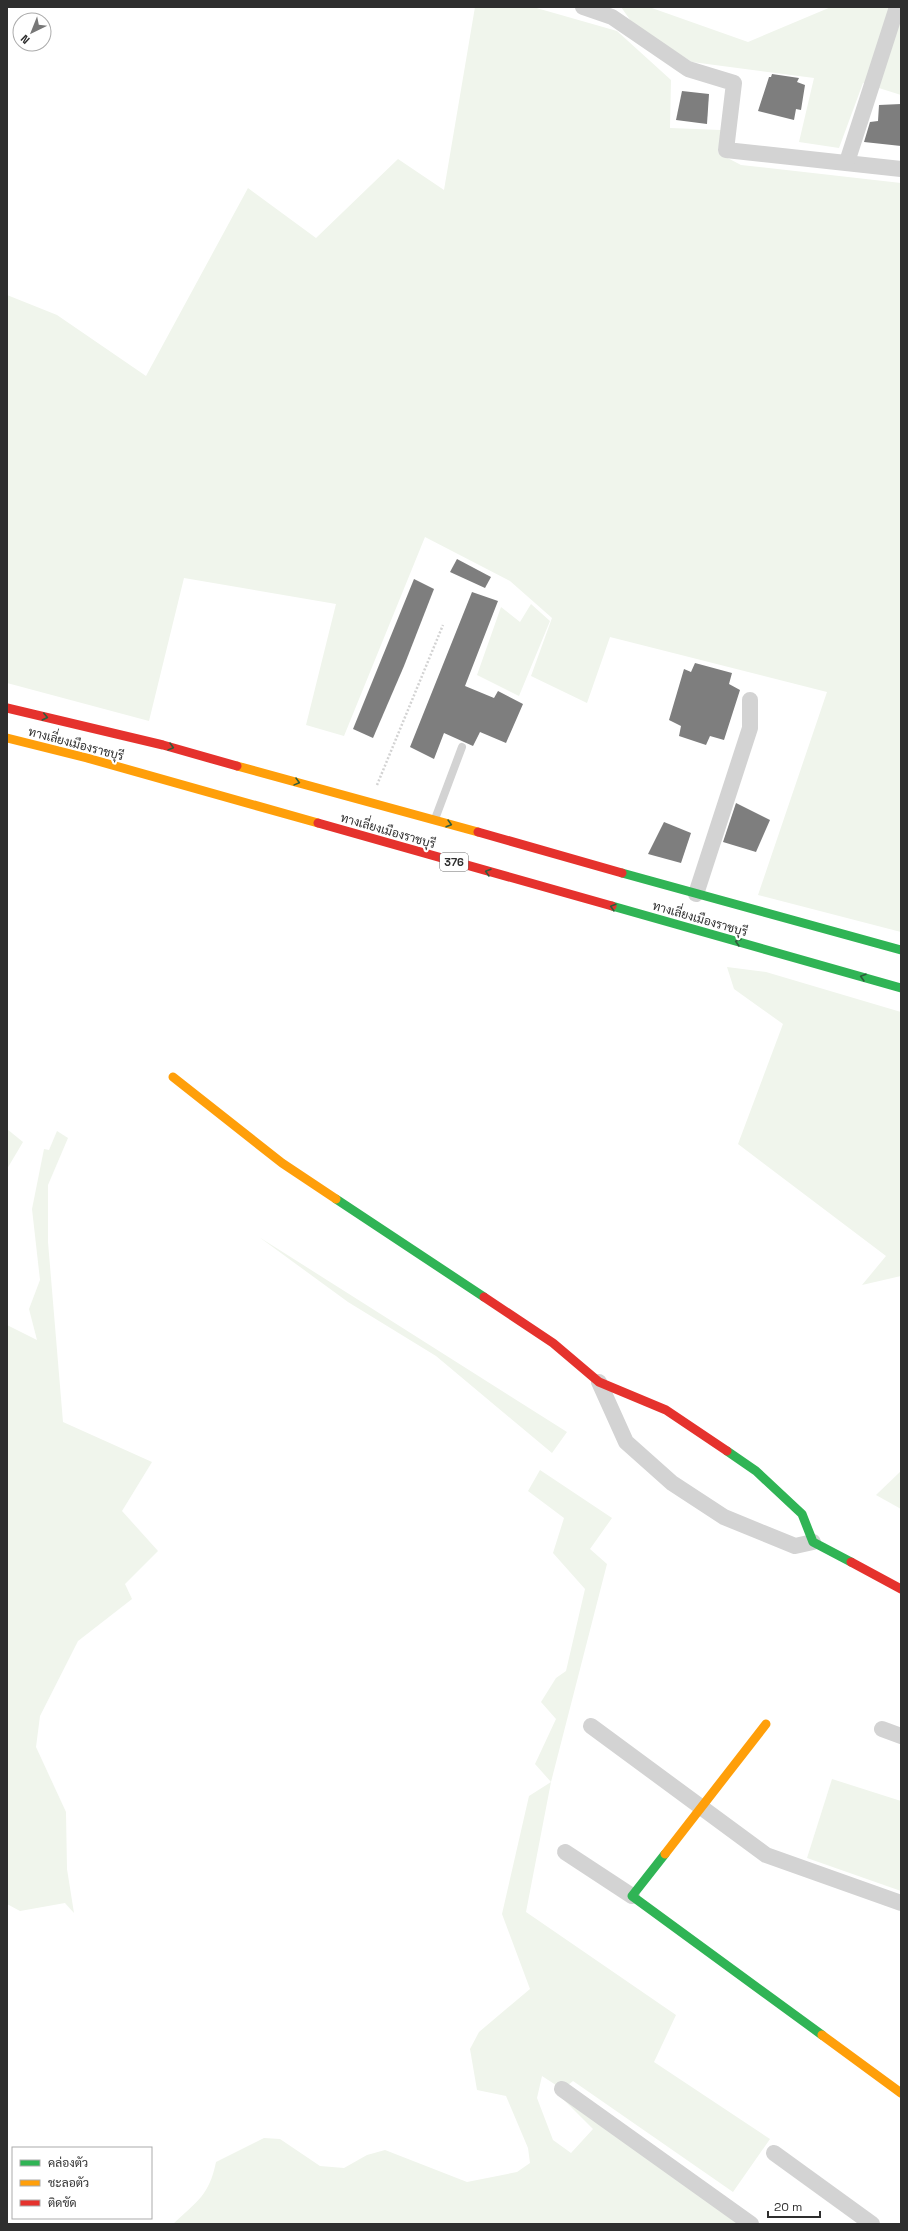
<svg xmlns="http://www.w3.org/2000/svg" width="908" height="2231" font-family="'Space Grotesk',Sarabun,sans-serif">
<rect width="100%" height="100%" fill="#fff"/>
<g fill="#f0f5ec" fill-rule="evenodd">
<path d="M475 7H533L617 31 671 80 670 128 721 130 718 153 741 165 901 183V932L758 895 827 692 610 637 587 703 531 676 552 618 510 581 425 537 344 736 306 725 336 604 184 578 149 721 7 683V295L57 315 146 376 248 188 316 238 398 159 444 190Z"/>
<path d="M621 7H649L748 42 831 7H901V95L863 83 839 148 799 142 814 78 692 62 633 24Z"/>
<path d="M531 604 550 621 519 696 477 675 501 607 520 622Z"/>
<path d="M727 967 766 972 901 1012V1276L862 1285 886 1256 738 1144 783 1024 734 989Z"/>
<path d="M7 1129 23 1142 7 1169Z"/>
<path d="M57 1131 68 1138 48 1185V1242L63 1422 152 1462 122 1511 158 1551 125 1584 132 1599 78 1641 40 1716 36 1747 66 1812 67 1869 74 1913 65 1903 20 1911 7 1904V1325L37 1340 29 1309 40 1280 32 1209 44 1149 49 1150Z"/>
<path d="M259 1237 567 1432 552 1453 436 1356 348 1302Z"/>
<path d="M540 1470 612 1518 590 1549 607 1564 551 1782 526 1912 676 2015 654 2062 770 2139 733 2192 573 2081 562 2090 750 2224H173C197 2201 209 2196 216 2162L264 2138 280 2139 320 2166 344 2168 367 2155 385 2150 467 2182 517 2172 530 2163 528 2148 506 2096 477 2090 470 2049 479 2032 530 1989 502 1914 529 1796 551 1782 535 1764 556 1719 541 1702 556 1678 566 1671 585 1589 553 1553 564 1518 528 1491ZM542 2076 562 2089 560 2096 593 2129 571 2153 553 2140 537 2098Z"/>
<path d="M901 1471V1509L876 1495Z"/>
<path d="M832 1779 901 1801V1891L807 1858Z"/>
</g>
<g fill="#7e7e7e">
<path d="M772 74 799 78 797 82 805 85 801 110 796 109 794 120 758 111 769 77H771Z"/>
<path d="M682 91 709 94 707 124 676 120Z"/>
<path d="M901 104V146L864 142 870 122 878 121 879 105Z"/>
<path d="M457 559 491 577 485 588 450 572Z"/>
<path d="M414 579 434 589 404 666 373 738 353 729Z"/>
<path d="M472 592 498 601 465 686 494 698 498 691 523 704 506 743 480 732 473 746 444 733 434 759 410 747Z"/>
<path d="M695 663 732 673 729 684 740 690 724 740 710 736 706 745 679 736 681 726 669 720 684 669 691 672Z"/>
<path d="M736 803 770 820 756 852 723 842Z"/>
<path d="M664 822 691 833 681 863 648 854Z"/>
</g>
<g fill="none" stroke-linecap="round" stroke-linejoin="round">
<path stroke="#d3d3d3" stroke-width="2.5" stroke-dasharray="2 2" stroke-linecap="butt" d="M377 785 443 625"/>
<path stroke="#d3d3d3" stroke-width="8" d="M435 819 462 747"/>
<g stroke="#d3d3d3" stroke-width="16">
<path d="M583 7 612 17 688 69 734 83 726 150 901 169"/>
<path d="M847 162 897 7"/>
<path d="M696 894 750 728V700"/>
<path d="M599 1382 626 1442 672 1483 724 1517 795 1546 813 1542"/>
<path d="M591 1726 766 1855 901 1903"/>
<path d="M882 1729 901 1736"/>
<path d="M565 1852 632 1896"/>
<path d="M562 2089 751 2224"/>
<path d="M774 2153 872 2224"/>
</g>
<g stroke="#30b455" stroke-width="9">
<path d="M622 873 901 950"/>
<path d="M612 906 901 988"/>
<path d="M336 1199 484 1297"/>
<path d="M727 1451 756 1471 802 1514 813 1542 851 1562"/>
<path d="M665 1854 632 1896 822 2035"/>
</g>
<g stroke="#ff9f0a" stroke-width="9">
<path d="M7 738 87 758 318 823"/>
<path d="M237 766 478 832"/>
<path d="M173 1077 282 1163 336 1199"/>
<path d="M665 1854 766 1724"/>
<path d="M822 2035 901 2093"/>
</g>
<g stroke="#e5322d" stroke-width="9">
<path d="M7 708 163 745 237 766"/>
<path d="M318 823 612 906"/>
<path d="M478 832 622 873"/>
<path d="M484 1297 553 1343 599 1382 666 1410 727 1451"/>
<path d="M851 1562 901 1589"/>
</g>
</g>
<defs><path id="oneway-chevron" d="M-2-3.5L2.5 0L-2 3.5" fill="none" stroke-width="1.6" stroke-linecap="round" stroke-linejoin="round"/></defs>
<g stroke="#2f5d3c">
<use href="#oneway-chevron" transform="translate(45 717) rotate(13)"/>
<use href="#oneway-chevron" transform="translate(171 747) rotate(15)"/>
<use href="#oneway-chevron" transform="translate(297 782) rotate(15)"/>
<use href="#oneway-chevron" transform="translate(449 824) rotate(16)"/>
<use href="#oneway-chevron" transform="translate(488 872) rotate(-164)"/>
<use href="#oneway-chevron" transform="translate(613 907) rotate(-164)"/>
<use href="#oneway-chevron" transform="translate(738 942) rotate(-164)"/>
<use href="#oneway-chevron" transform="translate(863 977) rotate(-164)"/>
</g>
<g text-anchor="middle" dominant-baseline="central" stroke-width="4" stroke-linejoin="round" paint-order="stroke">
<rect fill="#fff" stroke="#6d6d6d" stroke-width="1" x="440" y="853" width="28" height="18" rx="3"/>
<g font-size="11" font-weight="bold" fill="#2e2e2e">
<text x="454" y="862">376</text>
</g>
<g font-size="12" fill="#2e2e2e" stroke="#fff">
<text transform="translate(76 744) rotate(15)">ทางเลี่ยงเมืองราชบุรี</text>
<text transform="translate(388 831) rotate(16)">ทางเลี่ยงเมืองราชบุรี</text>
<text transform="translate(700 919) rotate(16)">ทางเลี่ยงเมืองราชบุรี</text>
</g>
</g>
<rect width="908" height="2231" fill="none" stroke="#2e2e2e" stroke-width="16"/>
<rect x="12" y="2147" width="140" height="72" fill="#ffffff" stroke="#ababab"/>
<rect x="20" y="2160" width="20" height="6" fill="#30b455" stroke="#ababab"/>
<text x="48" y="2167" font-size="12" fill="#2e2e2e">คล่องตัว</text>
<rect x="20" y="2180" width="20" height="6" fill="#ff9f0a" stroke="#ababab"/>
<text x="48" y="2187" font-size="12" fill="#2e2e2e">ชะลอตัว</text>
<rect x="20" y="2200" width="20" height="6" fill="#e5322d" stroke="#ababab"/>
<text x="48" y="2207" font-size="12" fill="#2e2e2e">ติดขัด</text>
<g transform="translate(32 32) rotate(223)"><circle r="19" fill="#ffffff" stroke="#ababab"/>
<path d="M0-3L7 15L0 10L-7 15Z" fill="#777777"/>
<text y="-6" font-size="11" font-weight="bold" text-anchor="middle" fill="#2e2e2e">N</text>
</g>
<path d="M768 2211v6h52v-6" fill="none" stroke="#2e2e2e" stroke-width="2"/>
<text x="774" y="2211" font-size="12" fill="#2e2e2e" stroke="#ffffff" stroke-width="3" paint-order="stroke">20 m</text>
</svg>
